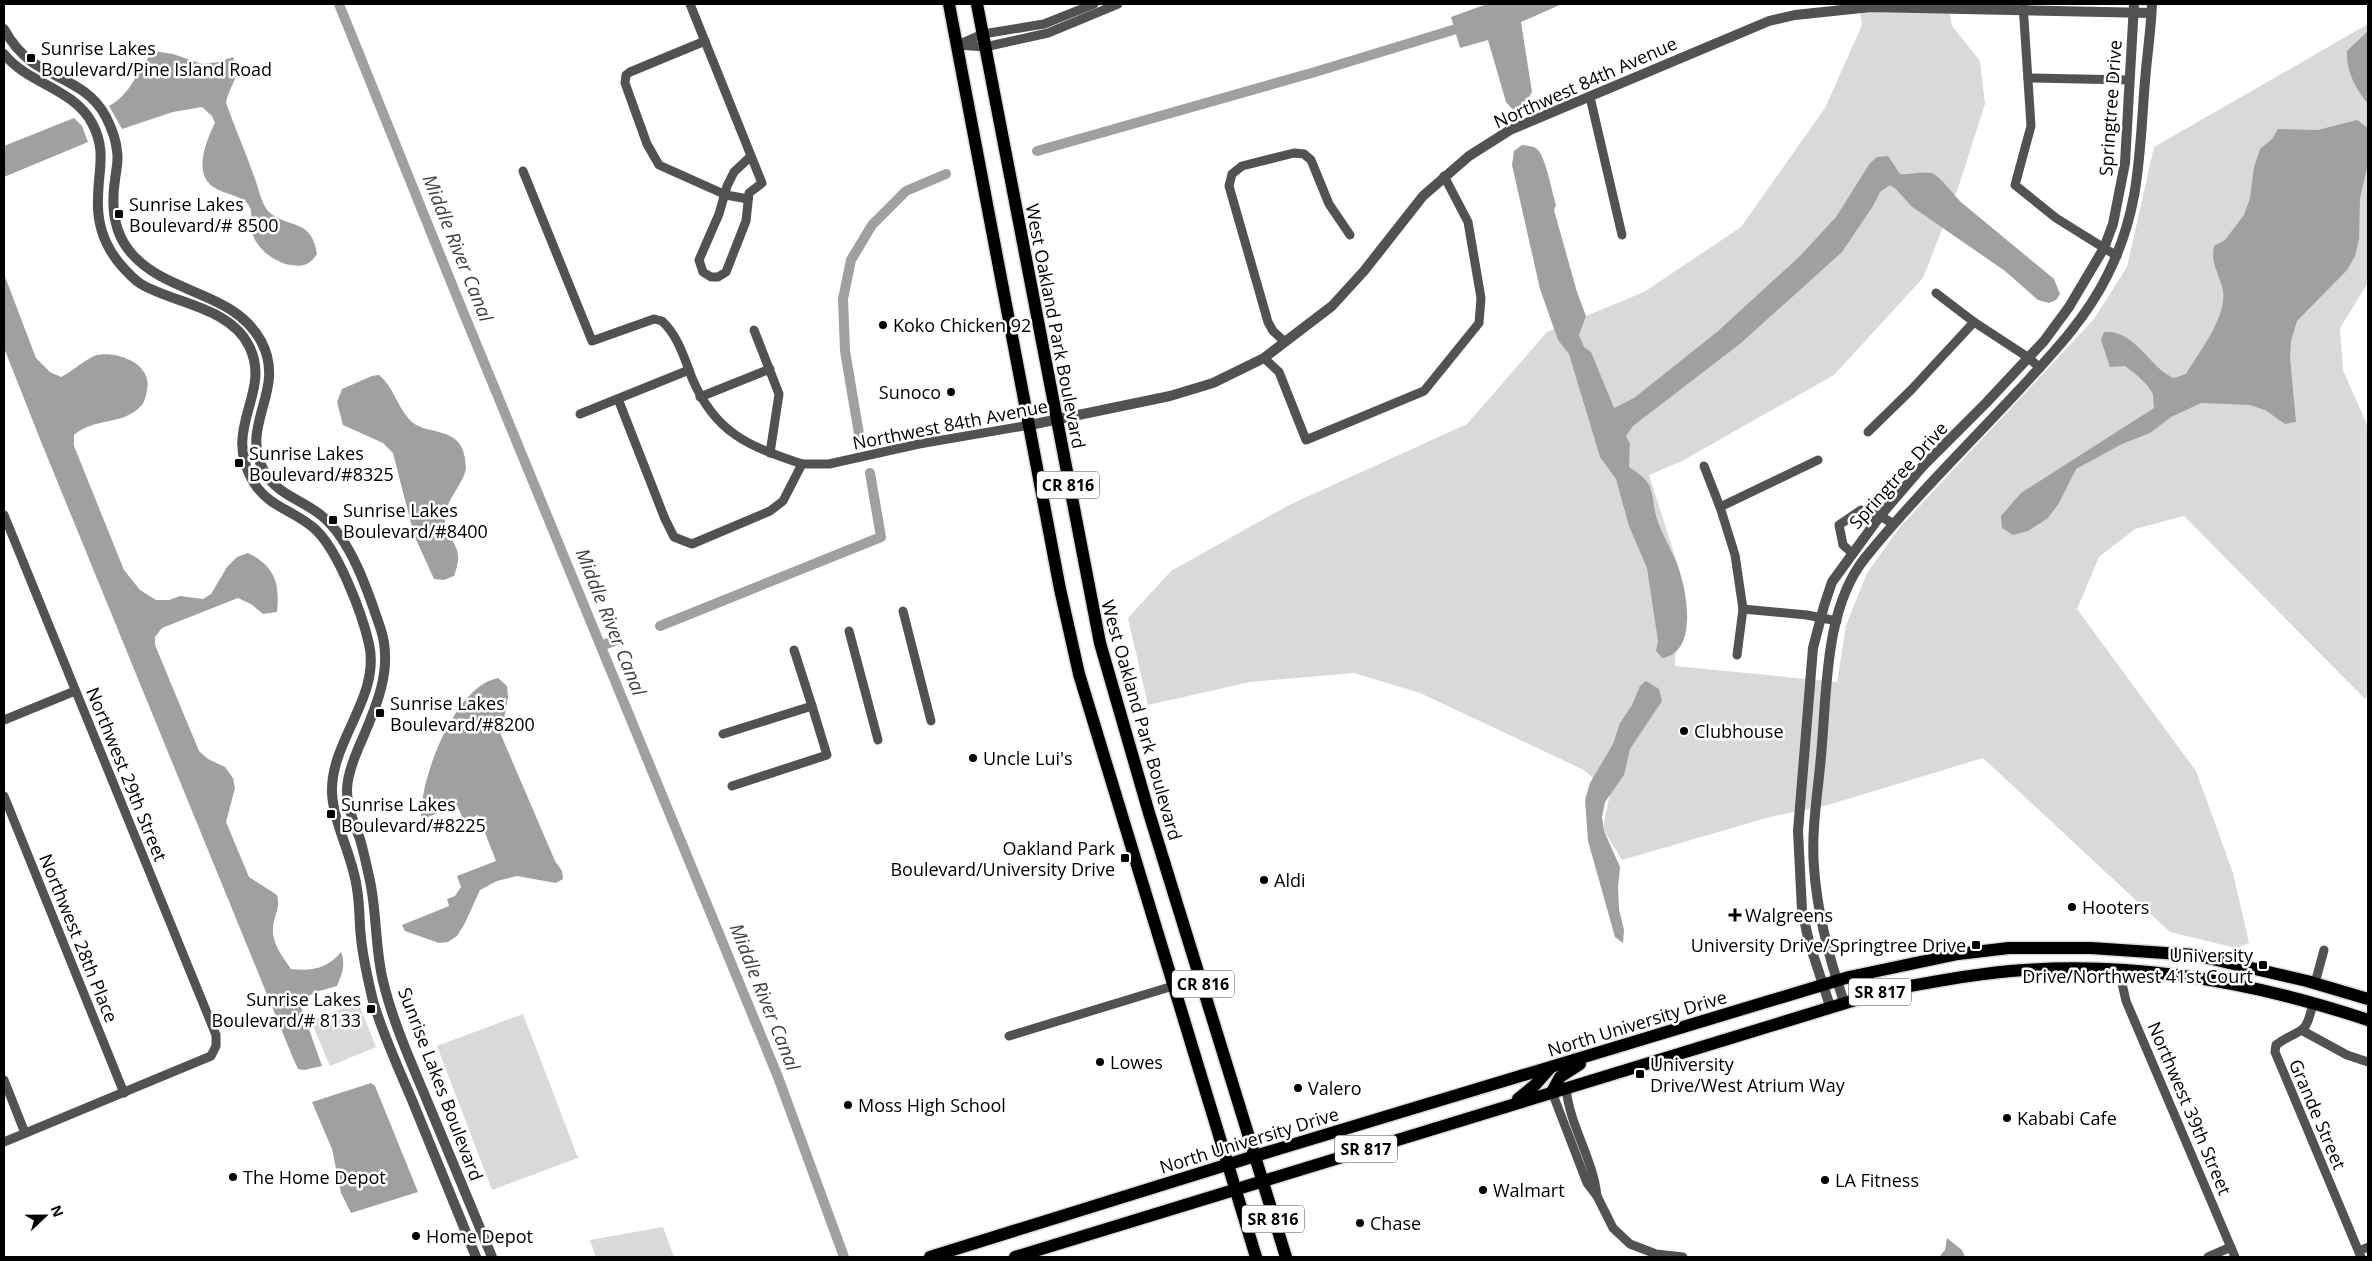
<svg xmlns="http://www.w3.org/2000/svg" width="2372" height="1261" font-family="'Open Sans',sans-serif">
<rect width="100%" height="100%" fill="#fff"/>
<g fill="#d9d9d9">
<path d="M1859 4H1948L1952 26 1980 61 1985 104 1957 191 1923 278 1834 375 1682 461 1649 475 1680 572 1675 666 1837 682 1846 625 1867 573 1900 527 2094 319 2127 267 2154 147 2368 24V283L2340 328 2343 370 2368 427V697L2364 698 2184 516 2135 529 2099 557 2077 609 2196 771 2233 873 2249 943 2236 948 2170 932 1983 758 1828 805 1770 817 1622 860 1603 829 1610 793 1584 770 1420 693 1354 673 1250 682 1148 705 1128 618 1171 571 1289 505 1467 424 1547 332 1644 292 1741 227 1825 108 1862 25Z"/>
<path d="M358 1002 376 1047 330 1066 311 1021Z"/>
<path d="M523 1014 578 1158 492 1190 437 1046Z"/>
<path d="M663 1227 674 1257H596L590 1240Z"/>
</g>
<g fill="#a0a0a0">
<path d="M1487 4H1562L1521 22 1532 92 1524 105 1513 110 1506 102 1488 40 1460 48 1451 17Z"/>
<path d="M2368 31V104C2355 88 2346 71 2347 51Z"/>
<path d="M154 51 173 54 202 64 219 62 233 57 238 70C235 82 228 91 226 103 235 128 246 153 255 179 259 189 261 203 268 211 286 229 312 217 317 254 309 265 304 267 291 265 275 263 257 249 252 233 249 223 255 211 247 203 239 195 224 194 215 188 192 175 206 141 215 123L212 116 202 107 173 112 122 129 109 106C133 93 136 70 154 51Z"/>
<path d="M74 118 82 126 88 142 4 177V146Z"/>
<path d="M2357 120 2368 128V164L2360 198 2359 239 2355 256 2347 270 2297 321 2291 341 2290 357 2296 422 2285 424 2265 410 2250 405 2201 403 2171 417 2150 433 2122 444 2076 469 2059 503 2048 518 2028 531 2013 535 2002 528 2001 516 2021 493 2154 408 2153 394 2147 385 2139 377 2125 366 2110 367 2101 340 2104 332C2135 329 2150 369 2174 378L2186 374C2199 352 2227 317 2223 291 2220 274 2210 264 2214 246L2225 240 2244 215 2250 198 2254 167 2260 149 2272 139 2278 129 2318 130Z"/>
<path d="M1522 145C1528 146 1534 146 1538 150 1546 159 1552 192 1556 205L1554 210 1577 292 1586 316 1579 335 1584 347 1591 352 1614 408 1634 398 1717 332 1800 256 1836 217 1870 163 1877 157 1888 156 1900 174C1910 175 1921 171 1931 173 1940 175 1954 196 1962 203L2054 279 2060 294 2056 300 2049 303 2038 300 2005 271 1911 206 1896 189 1890 185 1880 192 1873 206 1842 252 1741 343 1633 426 1626 436 1630 444 1629 467C1636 472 1645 477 1649 485 1654 495 1653 508 1657 519 1662 534 1671 549 1677 564 1687 589 1699 653 1662 658L1656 651 1658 641 1647 568 1629 526 1616 479 1600 457 1569 354 1558 340 1540 289 1512 165 1514 151Z"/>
<path d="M4 274 36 358 50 372 61 377C71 372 87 358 97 355 118 351 153 364 147 390 146 395 145 401 142 405 124 426 94 417 74 435V446L124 570 140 590 156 600H169L180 596 203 599 211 594 227 567 237 557 248 553C275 567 280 583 277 612L263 614 251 604 238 598 162 628 155 637V645L199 751 208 759 225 767 233 778 235 788 226 822 249 877 277 895C281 911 273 915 273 930 272 943 284 959 291 969 312 971 327 969 341 952 346 964 342 974 337 986L316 992 303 999 301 1007 322 1066 304 1070 298 1069 293 1058 42 444 4 348Z"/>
<path d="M379 375C393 386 397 406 409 419 424 437 460 424 465 458 465 462 466 466 466 469 462 487 442 504 445 522 451 547 465 546 454 576L444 580 434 579 414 535 393 453 383 443 343 425 337 402 342 389 372 376Z"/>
<path d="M498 678 507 686 508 697 501 735 555 861 562 871 563 879 556 883 517 876 497 881 480 890 465 923 457 936 448 942 439 943 405 931 402 925 449 906 447 899 455 896 461 887 457 876 496 861 478 815 464 821 457 805 421 820C419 781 454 686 498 678Z"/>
<path d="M1646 681 1659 689 1662 701 1630 749 1624 775 1605 802 1602 817 1604 831 1620 867 1618 887 1619 909 1624 930 1623 943 1615 937 1588 841 1585 800 1590 783 1613 744 1620 723 1632 705 1640 686Z"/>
<path d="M371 1083 375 1086 418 1192 351 1213 341 1193 332 1149 312 1102Z"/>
<path d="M1947 1238 1962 1250 1965 1257H1939L1945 1250Z"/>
</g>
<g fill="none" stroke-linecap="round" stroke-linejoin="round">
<g stroke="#a0a0a0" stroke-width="10">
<path d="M339 4 455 292 778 1077 844 1257"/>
<path d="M1037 151 1315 72 1466 26"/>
<path d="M859 434 845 351 843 299 851 260 872 225 906 191 946 174"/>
<path d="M660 626 881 537 870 473"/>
<path d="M601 646 616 640"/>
</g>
<defs>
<g id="primary">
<path d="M949 4 1060 589 1079 674 1256 1257"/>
<path d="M977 4 1100 643 1149 813 1286 1257"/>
<path d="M1552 1092 1560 1077 1580 1064"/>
<path d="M1518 1099 1535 1085 1550 1068"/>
<path d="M930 1257 1255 1156 1849 977 1958 954 2009 948H2091L2195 955 2307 981 2368 999"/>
<path d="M1015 1257 1888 990C1933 982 1978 973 2024 970 2141 962 2257 983 2368 1020"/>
</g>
</defs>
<use href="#primary" stroke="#dbdbdb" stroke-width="15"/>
<g stroke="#525252" stroke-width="9">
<path d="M690 4 762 183 749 193 746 221 726 272 718 277H711L703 272 699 260 719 214 727 186 734 172 751 156"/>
<path d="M2023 4 2031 126 2015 185 2056 218 2117 256"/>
<path d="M705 41 630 72 626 75 625 83 647 144 659 165 726 195 748 199"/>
<path d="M960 44 983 34 1044 24 1094 4"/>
<path d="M957 45 985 47 1048 33 1118 4"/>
<path d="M2028 78 2129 80"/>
<path d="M1590 97 1622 235"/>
<path d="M523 171 592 341 654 319 662 321C678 336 684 357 692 378 715 433 748 446 802 464"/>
<path d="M1936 293 1974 322 2029 358 2040 368"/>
<path d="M754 330 779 394 770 453"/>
<path d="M1285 342 1273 331 1268 322 1229 186 1232 174 1242 166 1294 153 1304 154 1311 160 1329 204 1350 235"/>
<path d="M1264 358 1279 372 1306 440 1424 391 1479 323 1481 298 1468 222 1444 176"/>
<path d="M700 397 770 369"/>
<path d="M618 399 665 519 674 537 692 544 770 511 783 501 802 464H829L919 444 1030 425"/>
<path d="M580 414 689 370"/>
<path d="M1868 432 1911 390 1974 322"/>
<path d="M1704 466 1720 507"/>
<path d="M4 515 216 1035V1046L211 1056 4 1142"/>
<path d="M1852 553 1843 545 1839 525 1861 510 1880 516 1894 524"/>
<path d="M1743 609 1807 615 1837 621"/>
<path d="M903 611 931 721"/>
<path d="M849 631 878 740"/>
<path d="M1737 655 1743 609 1735 555 1720 507 1818 460"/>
<path d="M4 720 75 691"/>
<path d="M723 734 812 706 794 650"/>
<path d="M732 786 827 755 812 706"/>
<path d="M4 796 124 1093"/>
<path d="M2122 970 2121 979 2126 1001 2235 1257"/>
<path d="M2315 983 2324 950"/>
<path d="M2313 1003C2305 1039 2302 1026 2276 1045L2275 1052 2361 1257"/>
<path d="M2303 1031 2347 1055 2368 1062"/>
<path d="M1009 1036 1173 986"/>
<path d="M4 1080 25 1133"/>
<path d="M1566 1087C1569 1125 1593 1158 1597 1196"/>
<path d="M1552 1092 1587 1183 1597 1196 1613 1228 1630 1244 1656 1254 1683 1257"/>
<path d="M2359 1251 2368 1247"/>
<path d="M2208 1257 2231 1247"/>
</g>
<g stroke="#525252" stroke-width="10">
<path d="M4 29C11 42 20 53 32 62 59 80 90 86 106 117 111 127 116 139 117 151 119 160 116 170 115 180 111 206 113 233 132 254 168 295 234 291 261 341 288 391 237 425 265 473 278 495 303 500 322 516 352 541 369 594 381 630 394 671 374 712 358 749 353 761 347 776 347 790 347 807 354 823 360 839 364 853 367 867 370 881 377 914 375 948 383 981 393 1023 412 1064 428 1103 450 1155 471 1206 492 1257"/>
<path d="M4 54C28 84 73 88 92 123 107 151 98 170 98 199 97 223 105 246 120 264 126 271 133 279 141 284 175 304 230 307 249 346 273 394 220 427 254 483 269 507 295 511 315 529 338 550 362 613 369 644 381 697 330 741 332 793 334 826 353 856 357 889 360 905 359 922 361 938 363 959 368 980 373 1001 383 1035 398 1067 412 1100 433 1152 455 1205 476 1257"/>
<path d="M1030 425 1170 396 1213 383 1264 358 1332 306 1364 271 1423 196 1469 156 1510 130 1769 21 1795 15 1871 7 2151 13"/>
<path d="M1844 1002C1829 958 1817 913 1814 867 1811 830 1818 792 1821 756 1827 693 1824 609 1865 558 1913 499 1968 445 2019 390 2052 354 2085 320 2107 276 2141 209 2139 153 2145 81 2147 55 2151 30 2152 4"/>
<path d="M1830 1006 1809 942 1802 910 1798 831 1813 648 1824 606 1832 582 1880 516 1923 466 1986 403 2044 341 2069 307 2104 248 2113 224 2125 163 2134 4"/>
</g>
<use href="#primary" stroke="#000" stroke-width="12"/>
</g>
<g fill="#000" stroke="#fff" stroke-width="2">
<rect x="26" y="53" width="10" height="10" rx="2.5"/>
<rect x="114" y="209" width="10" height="10" rx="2.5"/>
<circle cx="883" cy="325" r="5"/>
<circle cx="951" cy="392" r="5"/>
<rect x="234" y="458" width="10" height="10" rx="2.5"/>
<rect x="328" y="515" width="10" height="10" rx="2.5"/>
<rect x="375" y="708" width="10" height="10" rx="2.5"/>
<circle cx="1684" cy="731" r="5"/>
<circle cx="973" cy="758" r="5"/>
<rect x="326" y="809" width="10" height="10" rx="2.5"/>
<rect x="1120" y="853" width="10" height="10" rx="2.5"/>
<circle cx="1264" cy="880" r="5"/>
<circle cx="2072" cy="907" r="5"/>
<path d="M1732.5 907.5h5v5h5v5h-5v5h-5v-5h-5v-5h5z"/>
<rect x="1971" y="940" width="10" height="10" rx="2.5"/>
<rect x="2258" y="960" width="10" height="10" rx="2.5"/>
<rect x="366" y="1004" width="10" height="10" rx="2.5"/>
<circle cx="1100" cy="1062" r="5"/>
<rect x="1635" y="1069" width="10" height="10" rx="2.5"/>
<circle cx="1298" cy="1088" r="5"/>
<circle cx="848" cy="1105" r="5"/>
<circle cx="2007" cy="1118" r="5"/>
<circle cx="233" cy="1177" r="5"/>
<circle cx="1825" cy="1180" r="5"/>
<circle cx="1483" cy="1190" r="5"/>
<circle cx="1360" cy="1223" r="5"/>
<circle cx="416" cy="1236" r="5"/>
</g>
<g text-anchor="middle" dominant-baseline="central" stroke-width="5" stroke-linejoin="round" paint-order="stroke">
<g fill="#fff" stroke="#4c4c4c" stroke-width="1">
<rect x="1037" y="471.5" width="62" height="27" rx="4"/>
<rect x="1172" y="970.5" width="62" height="27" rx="4"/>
<rect x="1849" y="978.5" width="62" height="27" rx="4"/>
<rect x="1335" y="1135.5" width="62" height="27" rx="4"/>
<rect x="1242" y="1205.5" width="62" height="27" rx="4"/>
</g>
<g font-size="16" font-weight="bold" fill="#000">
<text x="1068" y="485">CR 816</text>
<text x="1203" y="984">CR 816</text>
<text x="1880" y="992">SR 817</text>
<text x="1366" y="1149">SR 817</text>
<text x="1273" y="1219">SR 816</text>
</g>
<g font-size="18" fill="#000" stroke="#fff" text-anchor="start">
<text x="41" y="48">Sunrise Lakes<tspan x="41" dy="21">Boulevard/Pine Island Road</tspan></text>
<text x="129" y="204">Sunrise Lakes<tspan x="129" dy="21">Boulevard/# 8500</tspan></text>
<text x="893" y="325">Koko Chicken 92</text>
<text x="941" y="392" text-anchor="end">Sunoco</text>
<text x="249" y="453">Sunrise Lakes<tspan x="249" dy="21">Boulevard/#8325</tspan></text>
<text x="343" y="510">Sunrise Lakes<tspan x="343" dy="21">Boulevard/#8400</tspan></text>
<text x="390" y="703">Sunrise Lakes<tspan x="390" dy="21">Boulevard/#8200</tspan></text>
<text x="1694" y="731">Clubhouse</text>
<text x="983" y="758">Uncle Lui's</text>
<text x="341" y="804">Sunrise Lakes<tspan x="341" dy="21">Boulevard/#8225</tspan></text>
<text x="1115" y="848" text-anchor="end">Oakland Park<tspan x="1115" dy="21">Boulevard/University Drive</tspan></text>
<text x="1274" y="880">Aldi</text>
<text x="2082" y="907">Hooters</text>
<text x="1745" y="915">Walgreens</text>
<text x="1966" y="945" text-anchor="end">University Drive/Springtree Drive</text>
<text x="2253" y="955" text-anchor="end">University<tspan x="2253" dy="21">Drive/Northwest 41st Court</tspan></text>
<text x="361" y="999" text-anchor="end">Sunrise Lakes<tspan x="361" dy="21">Boulevard/# 8133</tspan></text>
<text x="1110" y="1062">Lowes</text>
<text x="1650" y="1064">University<tspan x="1650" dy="21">Drive/West Atrium Way</tspan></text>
<text x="1308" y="1088">Valero</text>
<text x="858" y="1105">Moss High School</text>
<text x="2017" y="1118">Kababi Cafe</text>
<text x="243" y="1177">The Home Depot</text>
<text x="1835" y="1180">LA Fitness</text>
<text x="1493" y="1190">Walmart</text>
<text x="1370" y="1223">Chase</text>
<text x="426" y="1236">Home Depot</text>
</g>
<g font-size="18" fill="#000" stroke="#fff">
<text transform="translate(1585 82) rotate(-24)">Northwest 84th Avenue</text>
<text transform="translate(2110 108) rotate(-86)">Springtree Drive</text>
<text transform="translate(1056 326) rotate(79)">West Oakland Park Boulevard</text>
<text transform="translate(950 424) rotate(-11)">Northwest 84th Avenue</text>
<text transform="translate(1898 475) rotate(-48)">Springtree Drive</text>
<text transform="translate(1142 720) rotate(74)">West Oakland Park Boulevard</text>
<text transform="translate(127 774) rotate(68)">Northwest 29th Street</text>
<text transform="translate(79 938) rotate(68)">Northwest 28th Place</text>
<text transform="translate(1637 1023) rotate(-17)">North University Drive</text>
<text transform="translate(441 1084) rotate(69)">Sunrise Lakes Boulevard</text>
<text transform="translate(2190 1108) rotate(67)">Northwest 39th Street</text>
<text transform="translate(2318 1114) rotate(67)">Grande Street</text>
<text transform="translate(1249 1140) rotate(-17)">North University Drive</text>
</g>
<g font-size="19" font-style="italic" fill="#414141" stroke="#fff">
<text transform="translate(458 248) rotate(68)">Middle River Canal</text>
<text transform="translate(611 622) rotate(68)">Middle River Canal</text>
<text transform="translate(765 997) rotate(68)">Middle River Canal</text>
</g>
</g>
<rect width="2372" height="1261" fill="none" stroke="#000000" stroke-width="10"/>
<g transform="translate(45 1216) rotate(68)" stroke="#ffffff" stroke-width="4" paint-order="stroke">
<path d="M0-4L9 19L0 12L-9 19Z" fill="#000000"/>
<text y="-8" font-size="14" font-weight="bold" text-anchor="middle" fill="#000000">N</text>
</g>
</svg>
